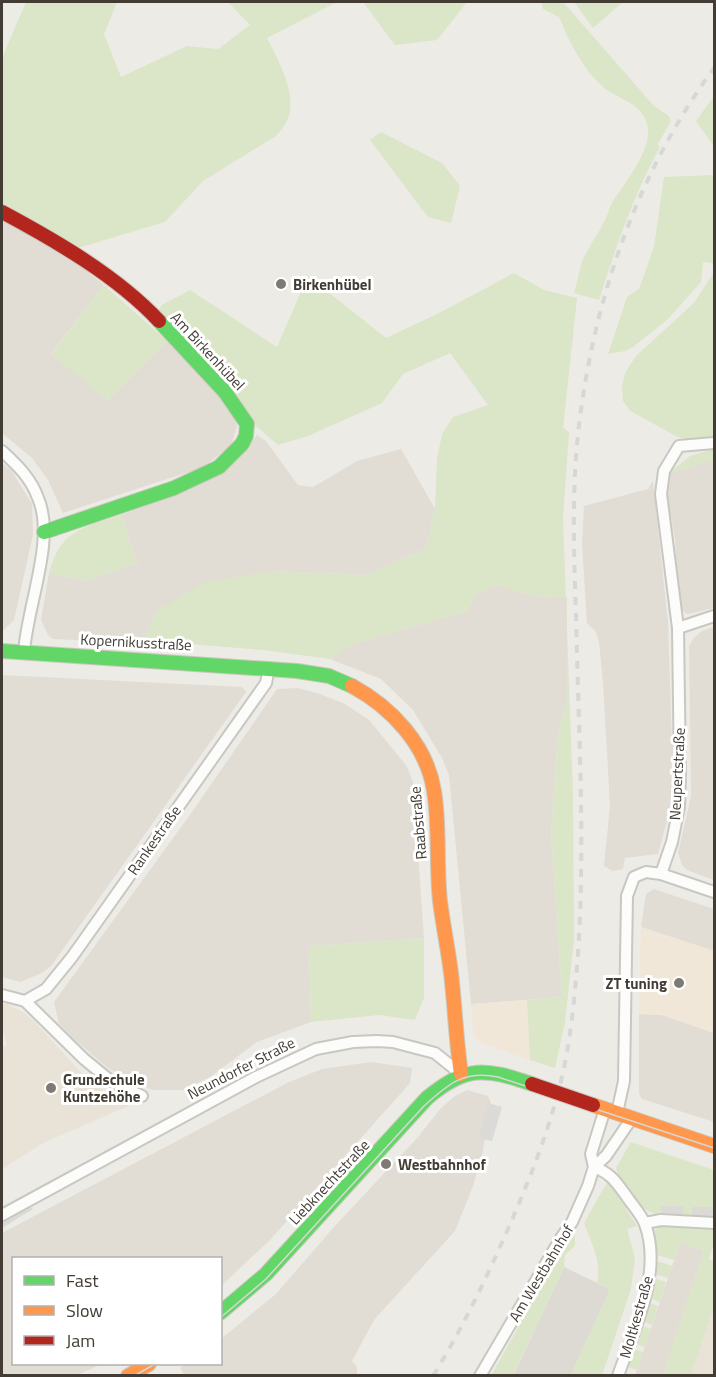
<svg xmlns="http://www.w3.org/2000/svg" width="716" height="1377" font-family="'Titillium Web',sans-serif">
<rect width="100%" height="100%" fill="#edebe6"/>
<g fill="#e1ddd4">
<path d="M2 218 67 256 104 285 51 354 108 400 167 341 234 413 237 426 231 446 201 468 63 513 48 480 32 458 2 433Z"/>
<path d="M257 435 266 441 298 485 313 487 357 461 401 449 435 509 426 549 366 575 270 571 158 611 143 640 137 643 53 639 48 635 41 620 49 573 85 581 137 563 121 515 189 490 220 474 240 457Z"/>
<path d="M714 460V608L688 614 684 612 679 604 675 539 667 494 668 474Z"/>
<path d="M2 463 11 470 32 504 33 535 14 620 2 632Z"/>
<path d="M653 481 668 623 672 746 671 806 658 854 625 858 623 869 613 871 604 866 610 806 603 683 599 642 596 632 587 623 582 544 584 506 648 489Z"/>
<path d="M498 585 531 596 567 597V700L558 732 551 833 562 997 471 1004 449 775 442 758 413 710 381 679 330 659 353 644 467 611 474 595Z"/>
<path d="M714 627V880L687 870 682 865 678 853 691 796 689 646 694 638 702 631Z"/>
<path d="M2 675 242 687 246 692 51 966 42 973 20 982 2 977Z"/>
<path d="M298 688 320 694 345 704 369 720 406 765 413 782 424 938 309 946 311 1022 257 1042 210 1077 184 1090H152L109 1069 75 1040 59 1024 54 1002 192 812 277 689Z"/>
<path d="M654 889 714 909V951L641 927 646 894Z"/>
<path d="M639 1014 662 1015 714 1033V1122L642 1099 639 1094Z"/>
<path d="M371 1062 412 1068 410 1083 271 1239 221 1286 220 1258H14V1364H102L77 1375H2V1233L289 1082 322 1069Z"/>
<path d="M467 1090 488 1096 491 1103 483 1151 473 1186 455 1231 374 1320 352 1361 357 1367V1375L185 1376 180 1368 186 1364H220L221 1339 276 1294 334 1227 418 1137 441 1108 455 1096Z"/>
<path d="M680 1243 704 1251 663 1375 635 1376Z"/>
</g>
<g fill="#f0e7d9">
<path d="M641 927 714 951V1033L662 1015 639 1014Z"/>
<path d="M527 1000 530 1060 479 1042 473 1033 471 1004Z"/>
</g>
<path fill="#dddad4" d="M564 1267 610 1289 571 1375 513 1376Z"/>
<g fill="#e8e3d6">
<path d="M2 1004H7L23 1012 34 1021 88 1080 113 1097 133 1104 43 1143 2 1169V1047L7 1045 2 1027Z"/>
<path d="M714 1306V1375H691Z"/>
</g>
<g fill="#dae6c7">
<path d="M26 2H117L104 34 121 77 187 46 218 49 250 25 228 2H337L267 38C277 57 294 89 290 111 289 120 283 128 276 136L203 181 165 222 68 251 2 212V58Z"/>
<path d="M363 2H467L437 40 395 45Z"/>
<path d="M541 2H563L654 106 669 116 671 121 658 144 660 147C633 196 616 247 599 300L574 293C577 283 579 272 582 262 589 246 599 233 606 218 608 213 609 209 611 205 623 183 662 142 643 115 634 101 614 97 602 86 582 68 569 41 559 17L543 9Z"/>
<path d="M574 2H623L593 28Z"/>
<path d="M714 96V147L696 121Z"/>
<path d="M381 132 442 163 460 186 451 223 428 217 370 140Z"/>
<path d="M714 175V259L713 263 703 262 701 282 668 319 633 347 625 351 608 354 627 297 639 289 654 247 664 177Z"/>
<path d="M714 272V439L690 441 676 436 630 411 623 401 622 385 625 373 636 356 694 303Z"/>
<path d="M514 273 544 290 577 298 563 428 569 432 563 518 573 794 574 940 565 1022 555 1068 530 1060 527 1000 562 997 551 833 558 732 567 700V597L531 596 498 585 474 595 467 611 353 644 330 659 263 650 143 640 157 611 205 582 270 571 366 575 426 549 435 509 437 459 442 434 453 417 488 405 450 353 403 374 382 403 308 436 278 445 256 426 235 391V371L223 358 203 365 156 314 162 305 190 290 277 347 308 276 386 338 439 313Z"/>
<path d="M104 285 167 341 108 400 51 355Z"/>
<path d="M714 449V460L668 474 690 456Z"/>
<path d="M121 515 137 563 85 581 49 573C61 529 83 528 121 515Z"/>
<path d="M424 938V998L415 1020 379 1015 311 1022 309 946Z"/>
<path d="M631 1142 714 1170V1218H712V1207H692V1216L683 1217 682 1206H661V1215C640 1213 629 1190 618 1174L616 1168Z"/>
<path d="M608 1181 637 1226 627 1229 635 1258 631 1289 602 1375H571L610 1289 597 1282C602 1260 591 1243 584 1223Z"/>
<path d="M663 1224 714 1228V1242L709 1259 714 1261V1306L691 1375H663L704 1251 680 1243 674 1260 657 1255C655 1242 648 1231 663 1224Z"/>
<path d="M570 1234 575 1237V1246L565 1255 564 1267 513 1375 491 1376Z"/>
<path d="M657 1261 672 1266 668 1278 657 1275Z"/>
<path d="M656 1279 666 1282 660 1302 652 1299Z"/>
<path d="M650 1303 658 1306 652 1325 644 1322Z"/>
<path d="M642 1326 651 1329 645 1347 636 1344Z"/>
<path d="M634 1349 643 1352 637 1370 628 1367Z"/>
</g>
<g fill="#dcdad6">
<path d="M223 358 235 372V391L229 396 203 365Z"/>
<path d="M488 1103 502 1107 492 1141 479 1138Z"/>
<path d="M28 1206 33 1209 2 1228V1223Z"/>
<rect x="661" y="1206" width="22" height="14"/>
<path d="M692 1207H713L712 1222 692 1221Z"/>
</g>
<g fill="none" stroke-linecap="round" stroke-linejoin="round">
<defs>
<g id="street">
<path d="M2 451C17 465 31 478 38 498 56 539 27 606 24 652"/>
<path d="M678 628 714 616"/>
<path d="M661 874 672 842 679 807 680 776 678 628 661 494 664 471 679 446 714 443"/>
<path d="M2 995 25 1001 84 1059 112 1082 142 1096"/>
<path d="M25 1001 46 989 72 957 266 683 269 668"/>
<path d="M617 1113 624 1081 627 896 634 877 646 872 661 874 714 892"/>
<path d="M594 1167C612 1174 616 1182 627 1197 633 1206 641 1214 645 1224 663 1273 634 1329 618 1376"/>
<path d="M594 1167 606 1156 632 1118"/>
<path d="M2 1215 256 1077 316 1049 353 1042 377 1041 393 1042 435 1053 461 1074"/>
<path d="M645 1223 661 1220 714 1223"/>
<path d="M480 1376 561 1238 572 1222 588 1186 594 1167 591 1154 605 1109"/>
</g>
<g id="fast">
<path d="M44 532 174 488 219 467 242 444 246 436 247 424 225 392 159 321"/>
<path d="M2 651 297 671 329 676 352 686"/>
<path d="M220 1313 266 1274 427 1098C467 1065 485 1068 532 1084"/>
</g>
<g id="slow">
<path d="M352 686C391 707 427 745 434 791 440 827 436 864 440 901 443 925 448 949 451 973 455 1007 456 1040 461 1074"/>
<path d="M593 1105 714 1146"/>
<path d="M128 1376 149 1364"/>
</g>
<path id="jam" d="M2 212C56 241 117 276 159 321"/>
</defs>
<use href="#street" stroke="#c9c7c2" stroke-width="14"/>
<use href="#fast" stroke="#ccc8be" stroke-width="16"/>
<use href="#slow" stroke="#ccc8be" stroke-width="16"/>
<use href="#jam" stroke="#ccc8be" stroke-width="16"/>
<use href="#street" stroke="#fcfcfb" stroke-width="10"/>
<use href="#fast" stroke="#63d668" stroke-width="14"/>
<use href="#slow" stroke="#ff974d" stroke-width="14"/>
<use href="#jam" stroke="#b3261e" stroke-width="14"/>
<g stroke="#d8d7d7" stroke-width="1.5">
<path d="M220 1318 266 1279 424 1106C448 1084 464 1070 498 1077L714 1148"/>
<path d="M134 1376 155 1364"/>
</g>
<path stroke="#d8d7d7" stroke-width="4" stroke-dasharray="8 8" stroke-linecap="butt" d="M433 1376C462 1329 486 1279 508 1229 535 1167 561 1101 570 1033 589 895 579 755 576 615 574 558 572 501 577 444 590 310 634 177 714 68"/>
<defs>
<path id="jam-bridge" d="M532 1084 593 1105"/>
</defs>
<use href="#jam-bridge" stroke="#ccc8be" stroke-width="16" stroke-linecap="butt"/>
<use href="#jam-bridge" stroke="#b3261e" stroke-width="14"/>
</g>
<g fill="#7e7972" stroke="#fff" stroke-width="2">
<circle cx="281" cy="284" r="6"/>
<circle cx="679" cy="983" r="6"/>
<circle cx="51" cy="1088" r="6"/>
<circle cx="386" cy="1164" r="6"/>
</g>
<g text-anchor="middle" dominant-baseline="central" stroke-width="6" stroke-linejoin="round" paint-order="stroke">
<g font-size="15" font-weight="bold" fill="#423c34" stroke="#fff" text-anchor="start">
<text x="293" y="284">Birkenhübel</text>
<text x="667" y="983" text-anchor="end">ZT tuning</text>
<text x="63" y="1079">Grundschule<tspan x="63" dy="17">Kuntzehöhe</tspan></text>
<text x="398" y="1164">Westbahnhof</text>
</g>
<g font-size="15" fill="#423c34" stroke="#fff">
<text transform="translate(208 351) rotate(47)">Am Birkenhübel</text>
<text transform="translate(136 642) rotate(3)">Kopernikusstraße</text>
<text transform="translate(677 774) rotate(-87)">Neupertstraße</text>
<text transform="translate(418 823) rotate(-95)">Raabstraße</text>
<text transform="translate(154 840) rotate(-55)">Rankestraße</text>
<text transform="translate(241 1068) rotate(-27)">Neundorfer Straße</text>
<text transform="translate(329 1182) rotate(-47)">Liebknechtstraße</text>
<text transform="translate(541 1273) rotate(-59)">Am Westbahnhof</text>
<text transform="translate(636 1317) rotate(-74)">Moltkestraße</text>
</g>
</g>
<rect width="716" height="1377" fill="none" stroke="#423c34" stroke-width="6"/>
<rect x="12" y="1257" width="210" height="108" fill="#ffffff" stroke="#b3b1ae" stroke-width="1.5"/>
<rect x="24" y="1276" width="30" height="9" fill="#63d668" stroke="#b3b1ae" stroke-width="1.5"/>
<text x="66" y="1287" font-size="18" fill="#423c34">Fast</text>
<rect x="24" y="1306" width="30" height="9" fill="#ff974d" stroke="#b3b1ae" stroke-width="1.5"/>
<text x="66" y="1317" font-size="18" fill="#423c34">Slow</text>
<rect x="24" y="1336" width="30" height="9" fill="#b3261e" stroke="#b3b1ae" stroke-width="1.5"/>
<text x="66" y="1347" font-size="18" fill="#423c34">Jam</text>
</svg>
